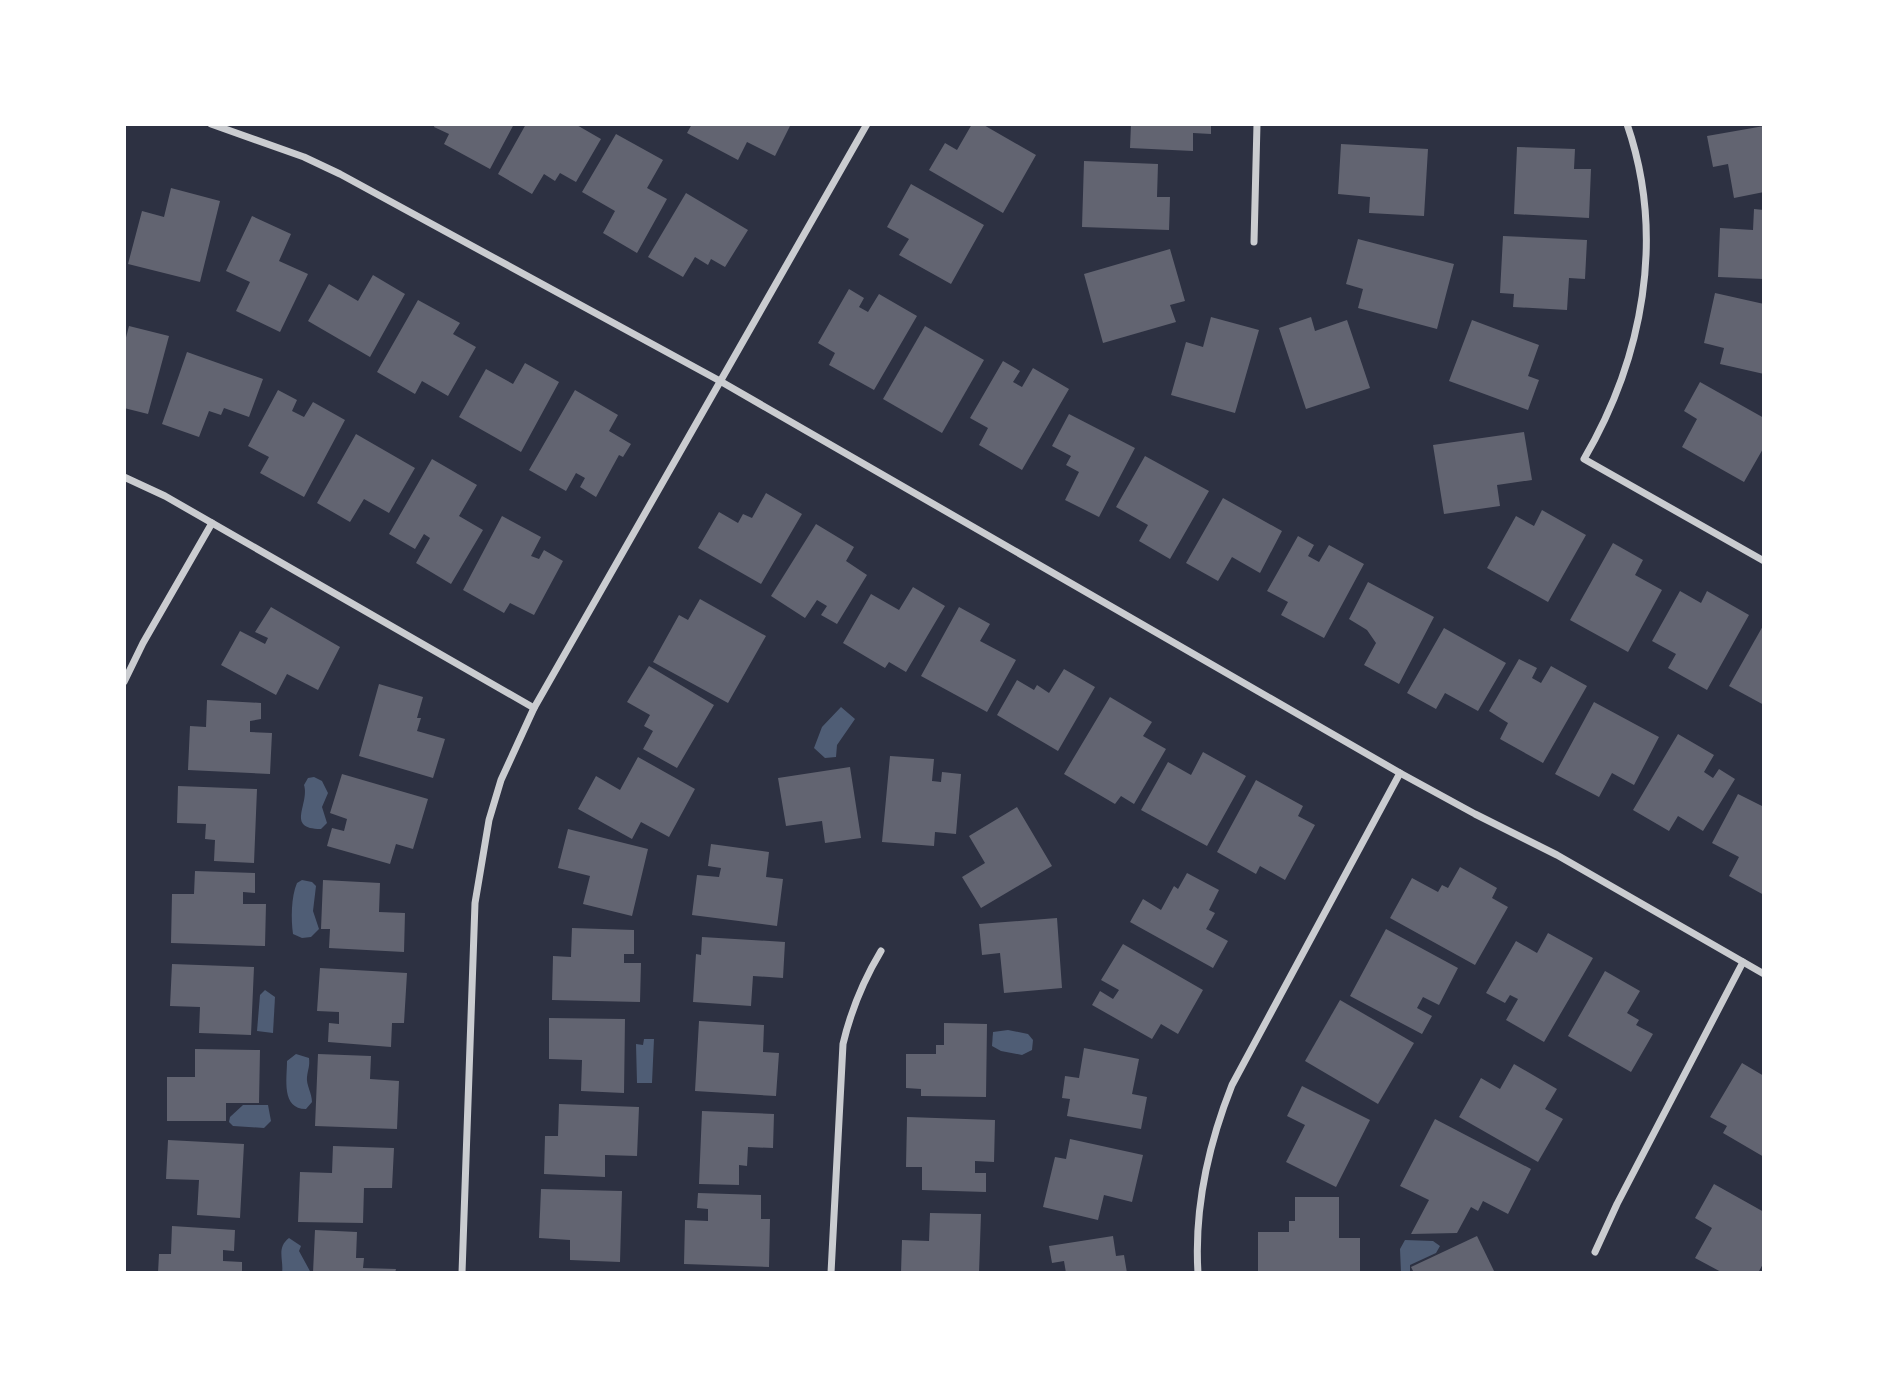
<svg xmlns="http://www.w3.org/2000/svg" width="1888" height="1397" font-family="'Sofia Sans Condensed',sans-serif">
<rect width="100%" height="100%" fill="#2d3142"/>
<g fill="#4f5d75">
<path d="M841 707 855 719 837 745 836 757 825 758 814 748 822 727Z"/>
<path d="M314 777 322 781 328 793 322 807 327 823 321 829C285 829 310 804 304 785L308 778Z"/>
<path d="M302 880 312 882 316 886 313 911 319 929 311 937 302 938 293 934C291 919 291 897 297 883Z"/>
<path d="M265 990 275 997 273 1033 257 1031 260 995Z"/>
<path d="M1008 1030 1028 1034 1033 1040 1032 1050 1022 1055 1001 1051 992 1046 993 1032Z"/>
<path d="M644 1039H654L652 1083H637L636 1044 643 1045Z"/>
<path d="M296 1054 309 1058C310 1066 308 1069 307 1077 306 1085 312 1093 312 1102L306 1109C281 1109 287 1079 287 1061Z"/>
<path d="M243 1105H268L271 1121 264 1128 233 1126 229 1122 230 1117Z"/>
<path d="M289 1238 301 1246 299 1251 311 1273H282C284 1260 276 1248 289 1238Z"/>
<path d="M1405 1240 1433 1241 1440 1246 1436 1253 1410 1265V1273H1401L1400 1249Z"/>
</g>
<g fill="#626471">
<path d="M435 124H514L490 169 444 144 449 134 434 127Z"/>
<path d="M526 124H575L601 139 576 182 560 173 555 181 544 174 532 194 498 174Z"/>
<path d="M692 124H791L775 156 747 142 738 160 687 133Z"/>
<path d="M972 124H982L1036 155 1003 213 929 170 945 143 957 150Z"/>
<path d="M1131 124H1211V134L1193 133V151L1130 148Z"/>
<path d="M1764 126V192L1734 198 1728 164 1713 167 1707 136Z"/>
<path d="M616 134 663 160 647 188 667 199 637 253 603 233 615 211 582 192Z"/>
<path d="M1341 144 1428 149 1424 216 1369 213 1370 197 1338 194Z"/>
<path d="M1517 147 1575 149 1574 169H1591L1589 218 1514 214Z"/>
<path d="M1084 161 1158 164 1157 197H1170L1169 230 1082 227Z"/>
<path d="M911 184 984 225 951 284 899 255 909 239 887 227Z"/>
<path d="M171 188 220 201 200 282 128 264 142 211 164 217Z"/>
<path d="M686 193 748 230 725 267 711 259 708 265 695 257 683 277 648 257Z"/>
<path d="M1754 209 1764 210V279L1718 277 1720 228 1753 230Z"/>
<path d="M252 216 291 234 279 261 308 274 280 332 236 311 250 282 226 271Z"/>
<path d="M1503 236 1587 240 1585 279 1569 278 1567 310 1513 307 1514 294 1500 293Z"/>
<path d="M1358 239 1454 264 1437 329 1358 308 1363 289 1346 284Z"/>
<path d="M1170 249 1185 301 1170 305 1176 322 1103 343 1084 274Z"/>
<path d="M373 275 405 294 370 357 308 321 329 284 358 301Z"/>
<path d="M849 289 864 298 859 307 868 312 879 294 917 316 874 390 829 365 835 353 818 343Z"/>
<path d="M1715 293 1764 304V374L1720 364 1724 348 1704 343Z"/>
<path d="M418 300 460 323 453 334 476 347 448 396 422 381 415 394 377 372Z"/>
<path d="M1211 317 1259 330 1235 413 1171 395 1186 342 1203 347Z"/>
<path d="M1311 317 1315 331 1347 320 1370 388 1306 409 1279 328Z"/>
<path d="M1472 320 1539 345 1528 376 1539 380 1528 410 1449 381Z"/>
<path d="M129 326 169 336 148 414 124 408V345Z"/>
<path d="M925 326 984 360 942 433 883 399Z"/>
<path d="M187 352 263 379 249 417 224 408 221 415 209 411 199 437 162 424Z"/>
<path d="M1003 361 1020 371 1013 382 1022 387 1033 368 1069 389 1022 470 979 445 988 428 970 418Z"/>
<path d="M525 363 559 382 521 452 459 417 486 369 513 384Z"/>
<path d="M1700 382 1764 418V447L1744 482 1682 447 1697 419 1684 411Z"/>
<path d="M278 390 297 400 292 411 304 417 313 402 345 420 304 497 260 473 269 457 248 446Z"/>
<path d="M575 390 618 415 609 431 631 444 623 457 619 455 596 497 580 487 585 478 576 473 566 491 529 470Z"/>
<path d="M1069 414 1135 448 1099 517 1065 500 1079 472 1066 465 1071 456 1052 446Z"/>
<path d="M1524 432 1532 480 1497 485 1500 506 1444 514 1433 445Z"/>
<path d="M356 434 415 468 389 513 364 499 350 522 317 503Z"/>
<path d="M1145 456 1209 491 1170 559 1139 541 1148 525 1116 507Z"/>
<path d="M432 459 477 485 459 516 483 530 451 584 416 563 430 538 424 534 415 549 389 534Z"/>
<path d="M766 493 802 514 761 584 698 548 719 512 738 523 743 514 752 518Z"/>
<path d="M1223 498 1282 531 1260 573 1232 557 1218 581 1186 563Z"/>
<path d="M1542 510 1586 535 1548 602 1487 568 1516 516 1534 526Z"/>
<path d="M502 516 541 537 531 556 539 559 544 550 563 561 534 615 510 603 504 613 463 590Z"/>
<path d="M816 524 854 547 846 561 867 575 837 624 821 615 827 606 817 600 805 618 771 596Z"/>
<path d="M1298 536 1314 545 1308 556 1319 562 1329 545 1364 564 1324 638 1281 615 1288 602 1267 591Z"/>
<path d="M1613 543 1643 560 1635 575 1662 590 1628 652 1570 620Z"/>
<path d="M1368 582 1434 617 1399 684 1364 665 1376 643 1367 630 1349 619Z"/>
<path d="M913 587 945 606 906 672 889 662 885 668 843 643 871 594 899 610Z"/>
<path d="M1680 591 1701 603 1707 591 1749 615 1707 690 1668 668 1676 654 1652 641Z"/>
<path d="M700 599 766 636 728 703 653 662 679 615 688 620Z"/>
<path d="M271 607 340 647 318 690 287 674 276 695 221 665 240 631 265 644 268 638 255 632Z"/>
<path d="M959 607 990 624 980 641 1016 660 987 712 921 676Z"/>
<path d="M1764 624V705L1729 686Z"/>
<path d="M1444 628 1506 663 1478 711 1445 693 1436 709 1407 693Z"/>
<path d="M1519 659 1537 668 1532 678 1541 683 1551 666 1587 686 1543 763 1500 739 1508 723 1489 711Z"/>
<path d="M649 666 714 705 677 768 643 749 653 731 644 726 650 715 627 702Z"/>
<path d="M1064 669 1095 687 1058 751 997 715 1017 680 1034 690 1037 685 1049 693Z"/>
<path d="M379 684 423 697 417 718H421L417 731 445 739 433 778 359 756Z"/>
<path d="M1110 697 1152 722 1143 736 1166 749 1134 804 1121 796 1115 804 1064 774Z"/>
<path d="M207 700 261 703V719L250 721V732L272 733 270 774 188 770 190 726 206 727Z"/>
<path d="M1594 702 1659 737 1634 785 1612 773 1599 797 1555 774Z"/>
<path d="M1678 734 1714 755 1704 772 1713 778 1719 769 1735 779 1703 831 1678 816 1669 831 1633 810Z"/>
<path d="M1203 752 1246 776 1207 846 1141 810 1168 762 1191 775Z"/>
<path d="M890 756 934 759 932 781 941 782 942 772 961 774 956 834 935 832 934 846 882 842Z"/>
<path d="M638 757 695 789 669 837 641 822 632 839 578 809 596 776 620 790Z"/>
<path d="M850 767 861 838 825 843 822 821 786 826 778 778Z"/>
<path d="M342 774 428 799 413 849 396 844 390 864 327 846 332 828 344 831 347 819 330 813Z"/>
<path d="M1256 780 1303 806 1298 816 1315 825 1285 880 1260 866 1256 874 1217 852Z"/>
<path d="M178 786 257 789 254 863 214 861 215 840 205 839 206 824 177 823Z"/>
<path d="M1738 794 1764 807V895L1729 876 1739 857 1712 843Z"/>
<path d="M1017 807 1052 866 981 908 962 877 985 863 969 836Z"/>
<path d="M568 829 648 849 632 916 583 904 590 876 558 868Z"/>
<path d="M711 844 769 852 766 877 783 879 777 926 692 915 697 875 719 877 721 868 708 866Z"/>
<path d="M1460 867 1497 888 1492 898 1508 907 1475 965 1390 918 1412 878 1438 892 1442 885 1448 888Z"/>
<path d="M195 871 255 873V893L243 892V904H266L265 946 171 943 172 894H194Z"/>
<path d="M1187 873 1219 890 1209 910 1215 913 1206 929 1228 941 1213 968 1130 922 1143 899 1161 910 1174 886 1178 889Z"/>
<path d="M323 880 380 883 379 912 405 913 404 952 329 948 330 929H321Z"/>
<path d="M1057 918 1062 988 1004 993 1000 953 982 955 979 924Z"/>
<path d="M572 928 634 930V954H624V963H641L640 1002 552 1000 553 956 571 957Z"/>
<path d="M1386 929 1458 968 1439 1005 1423 997 1417 1008 1432 1016 1422 1034 1350 996Z"/>
<path d="M1548 933 1593 958 1544 1042 1506 1020 1518 999 1510 995 1505 1003 1486 993 1516 941 1537 953Z"/>
<path d="M702 937 785 942 783 978 753 976 751 1006 693 1002 696 954 701 955Z"/>
<path d="M1123 944 1203 990 1178 1034 1161 1024 1152 1039 1092 1005 1100 991 1113 999 1119 990 1101 980Z"/>
<path d="M172 964 254 967 251 1035 199 1033 200 1007 170 1006Z"/>
<path d="M320 968 407 973 404 1023H392L391 1047 328 1042 329 1023 339 1024V1012L317 1011Z"/>
<path d="M1605 971 1640 991 1627 1013 1639 1020 1636 1025 1653 1034 1631 1072 1568 1036Z"/>
<path d="M1340 1000 1414 1043 1378 1104 1305 1061Z"/>
<path d="M549 1018 625 1019 624 1093 581 1091 582 1060 549 1059Z"/>
<path d="M699 1021 764 1025 763 1052 779 1053 776 1096 695 1091Z"/>
<path d="M944 1023 987 1024 986 1097 921 1096V1089L906 1088V1054H936V1045H944Z"/>
<path d="M1084 1048 1139 1059 1132 1094 1147 1097 1141 1129 1067 1116 1070 1099 1062 1098 1065 1076 1079 1078Z"/>
<path d="M195 1049 260 1050 259 1103H226V1121H167V1077H195Z"/>
<path d="M318 1054 371 1056 370 1079 399 1081 397 1129 315 1126Z"/>
<path d="M1742 1063 1764 1076V1157L1723 1133 1727 1126 1710 1117Z"/>
<path d="M1514 1064 1557 1089 1545 1109 1563 1119 1538 1162 1459 1117 1481 1078 1500 1089Z"/>
<path d="M1302 1086 1370 1120 1336 1187 1286 1162 1305 1125 1287 1116Z"/>
<path d="M559 1104 639 1107 637 1156 605 1155V1177L544 1174 545 1136H558Z"/>
<path d="M702 1111 774 1114 773 1148 748 1147 747 1166 739 1165V1185L699 1184Z"/>
<path d="M907 1117 995 1120 994 1162 975 1161V1173H986V1192L922 1190V1167H906Z"/>
<path d="M1435 1119 1531 1169 1508 1214 1483 1201 1478 1211 1471 1207 1457 1233 1411 1234 1429 1200 1400 1186Z"/>
<path d="M1070 1139 1143 1155 1132 1202 1104 1195 1098 1220 1043 1207 1055 1157 1066 1159Z"/>
<path d="M168 1140 244 1144 240 1218 197 1215 199 1180 166 1179Z"/>
<path d="M333 1146 394 1148 392 1188H364L363 1223 298 1222 300 1172 332 1173Z"/>
<path d="M1714 1184 1764 1212V1262L1758 1273H1723L1695 1258 1712 1228 1695 1218Z"/>
<path d="M541 1189 622 1191 620 1262 570 1260V1240L539 1238Z"/>
<path d="M698 1193 761 1195V1219H770L769 1267 684 1264 685 1220 708 1221V1209L697 1208Z"/>
<path d="M1295 1197H1339V1238H1360V1273H1258V1232H1289V1221H1295Z"/>
<path d="M930 1213 981 1214 979 1273H901L902 1240 929 1241Z"/>
<path d="M172 1226 235 1230 234 1251 223 1250V1261L242 1262V1273H158L159 1254H171Z"/>
<path d="M315 1230 357 1232 356 1258H364L363 1268 396 1269 395 1273H313Z"/>
<path d="M1113 1236 1116 1256 1124 1255 1127 1273H1066L1064 1261 1052 1263 1049 1246Z"/>
<path d="M1477 1236 1495 1273H1414L1411 1267Z"/>
</g>
<g fill="none" stroke-linecap="round" stroke-linejoin="round">
<g stroke="#caccd0" stroke-width="7">
<path d="M211 124 304 157 340 174 720 381 1400 773 1475 814 1557 855 1764 974"/>
<path d="M1627 124C1666 237 1643 358 1584 459L1764 561"/>
<path d="M1254 242 1257 124"/>
<path d="M124 477 165 496 534 708"/>
<path d="M124 682 143 643 212 523"/>
<path d="M1595 1252 1617 1204 1743 962"/>
<path d="M462 1273 475 903 489 820 501 780 534 708 867 124"/>
<path d="M831 1273 843 1044C851 1010 863 981 881 951"/>
<path d="M1198 1273C1194 1209 1209 1143 1232 1085L1400 773"/>
</g>
</g>
<rect width="1888" height="1397" fill="none" stroke="#ffffff" stroke-width="252"/>
</svg>
